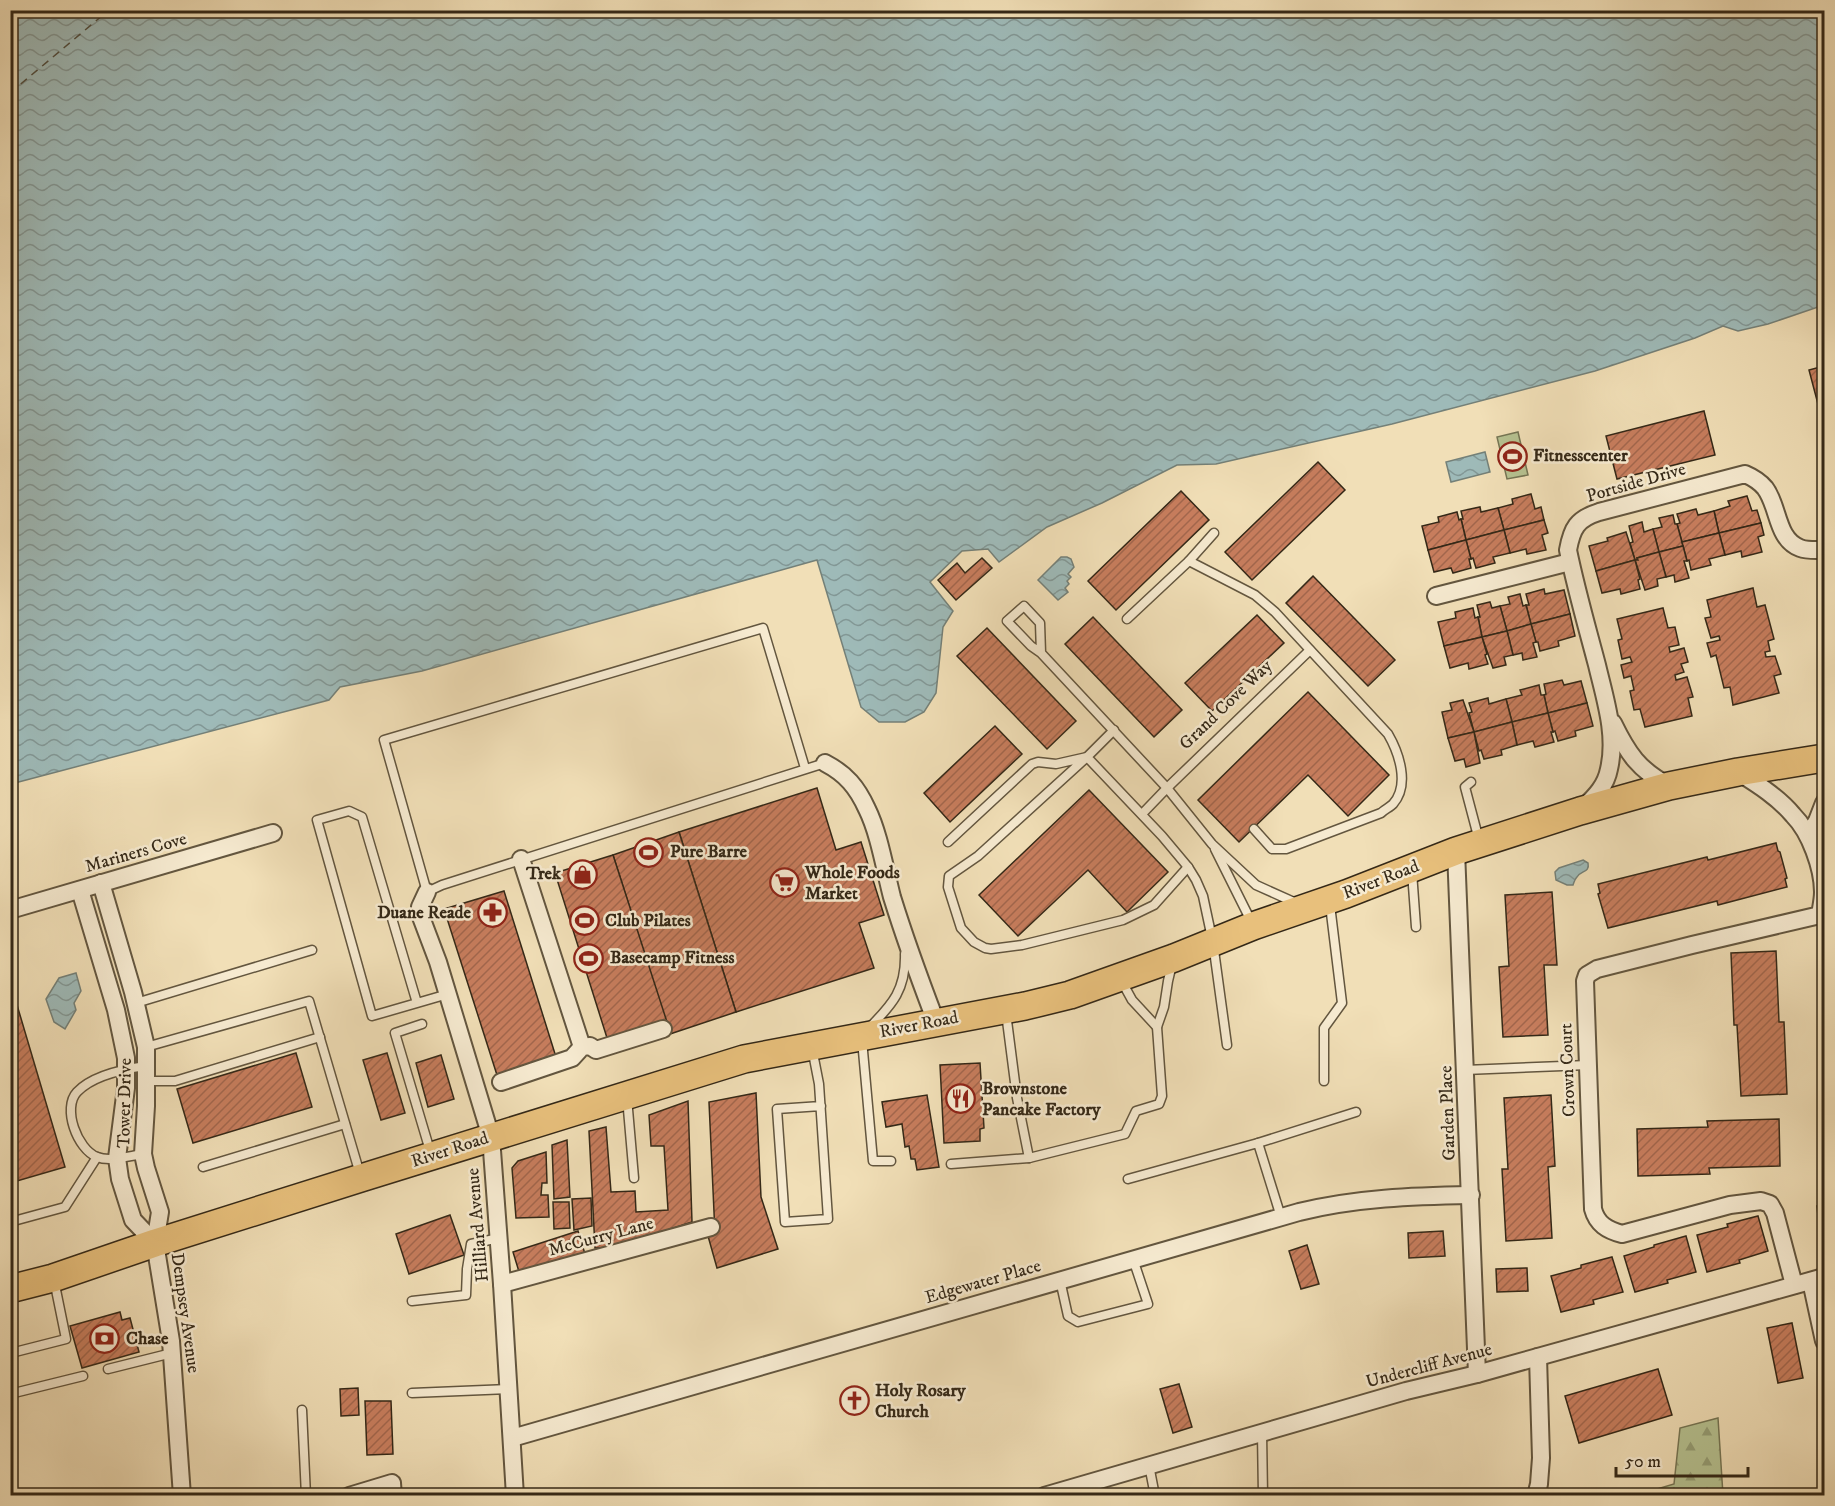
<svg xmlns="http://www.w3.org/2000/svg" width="1835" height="1506" font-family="'IM FELL DW Pica',serif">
<defs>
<pattern id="forest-firs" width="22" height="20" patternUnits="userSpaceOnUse" patternTransform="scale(1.5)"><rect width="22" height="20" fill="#b6c291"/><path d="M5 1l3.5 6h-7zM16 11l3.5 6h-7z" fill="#959e75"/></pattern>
<pattern id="water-waves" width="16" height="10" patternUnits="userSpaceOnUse" patternTransform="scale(1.5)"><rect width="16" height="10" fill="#9ebab8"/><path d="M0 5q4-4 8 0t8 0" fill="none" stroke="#829795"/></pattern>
<pattern id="building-hatch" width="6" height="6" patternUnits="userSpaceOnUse" patternTransform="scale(1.5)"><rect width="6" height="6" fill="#c77d5d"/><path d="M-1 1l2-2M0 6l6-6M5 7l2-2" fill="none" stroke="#a2664c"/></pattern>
</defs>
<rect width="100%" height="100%" fill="#f1dfb7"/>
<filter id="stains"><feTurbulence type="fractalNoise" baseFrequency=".00333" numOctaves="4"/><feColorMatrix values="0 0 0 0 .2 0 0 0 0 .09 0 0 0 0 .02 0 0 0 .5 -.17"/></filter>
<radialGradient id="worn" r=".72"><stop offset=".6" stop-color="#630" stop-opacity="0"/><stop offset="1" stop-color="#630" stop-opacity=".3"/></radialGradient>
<path fill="url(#forest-firs)" stroke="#757554" stroke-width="1.5" d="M1718 1418 1723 1495H1637L1674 1484 1680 1428Z"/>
<path fill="#b6c291" stroke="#757554" stroke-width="1.5" d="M1518 432 1528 475 1507 479 1497 437Z"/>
<g fill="url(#water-waves)" stroke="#748078" stroke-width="1.5">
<path d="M11 10 1824 11V305L1768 324 1738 331 1723 326 1695 338 1595 371 1392 424 1216 464 1177 465 1102 503 1047 527 999 562 988 549 962 551 930 582 953 611 943 627 936 693 924 712 905 722H879L861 707 817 560 422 671 340 687 329 700 11 784Z"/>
<path d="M1485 452 1490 472 1451 482 1446 462Z"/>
<path d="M1061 557H1067L1071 559 1074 567 1068 574 1071 577 1067 581 1069 584 1065 588 1068 592 1058 600 1038 580Z"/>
<path d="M1583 860 1588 863C1590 873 1581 870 1577 877 1575 879 1574 882 1573 885H1567L1556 880 1555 872 1559 868Z"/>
<path d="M76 973 81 991 74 1003 76 1010 65 1029 54 1022 46 999 59 978Z"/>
</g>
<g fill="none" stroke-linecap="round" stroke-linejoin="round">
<path stroke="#4e4c3f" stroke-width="1.5" stroke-dasharray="8 6" stroke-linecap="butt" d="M10 93 109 10"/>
</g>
<g fill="url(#building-hatch)" stroke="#342817" stroke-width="1.5">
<path d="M1824 366V427L1809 370Z"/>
<path d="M1704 411 1715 455 1617 479 1606 436Z"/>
<path d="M1318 462 1345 490 1252 580 1225 552Z"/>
<path d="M1181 491 1209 520 1116 610 1088 581Z"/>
<path d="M1531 494 1535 509 1541 507 1544 520 1504 530 1498 508 1513 504 1512 499Z"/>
<path d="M1747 496 1752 511 1757 510 1761 523 1719 533 1714 511 1730 506 1728 501Z"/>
<path d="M1480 507 1481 512 1498 508 1504 530 1466 540 1461 519H1463L1461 511Z"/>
<path d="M1696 509 1698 515 1714 511 1719 533 1682 542 1677 524 1680 523 1677 514Z"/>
<path d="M1457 512 1459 520 1461 519 1466 540 1428 550 1422 526 1439 522 1438 517Z"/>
<path d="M1673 515 1675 524H1677L1683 546 1659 552 1653 529 1662 527 1659 518Z"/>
<path d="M1544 520 1548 533 1542 535 1546 550 1527 554 1526 549 1510 553 1504 530Z"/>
<path d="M1642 522 1644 532 1653 529 1659 552 1637 558 1638 560H1635L1630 543 1633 542 1629 526Z"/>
<path d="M1761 523 1764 535 1758 537 1762 552 1742 557 1741 551 1725 555 1719 533Z"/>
<path d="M1504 530 1510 553 1493 557 1495 563 1476 568 1473 558 1471 559 1466 540Z"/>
<path d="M1626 532 1635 560 1596 571 1589 546 1608 541 1607 538Z"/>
<path d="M1719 533 1725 555 1709 559 1711 565 1691 570 1689 560 1687 561 1682 542Z"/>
<path d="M1466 540 1471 559H1469L1471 568 1453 573 1451 568 1434 572 1428 550Z"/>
<path d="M1683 546 1687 561H1684L1689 578 1675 582 1674 575 1666 577 1659 552Z"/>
<path d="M1659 552 1666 577 1657 579 1658 586 1645 590 1635 560H1638L1637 558Z"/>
<path d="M982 558 992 568 956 600 938 580 957 563 965 573Z"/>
<path d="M1635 560 1640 579 1638 580 1640 589 1621 594 1620 589 1602 593 1596 571Z"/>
<path d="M1313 576 1395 660 1368 686 1286 603Z"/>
<path d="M1753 588 1757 607 1765 605 1774 639 1768 641 1770 651 1765 652 1766 657 1775 656 1781 674 1774 676 1779 693 1733 705 1730 687 1724 688 1716 655 1711 657 1707 643 1720 640 1719 636 1711 638 1705 618 1711 617 1707 600Z"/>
<path d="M1544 589 1545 594 1564 590 1570 614 1531 624 1526 605H1529L1526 594Z"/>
<path d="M1520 594 1523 606 1526 605 1531 624 1507 631 1500 606 1510 604 1508 597Z"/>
<path d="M1490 602 1492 608 1500 606 1507 631 1482 637 1478 617H1480L1477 605Z"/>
<path d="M1473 608 1475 618 1478 617 1482 637 1444 646 1438 622 1456 618 1455 612Z"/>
<path d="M1663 608 1668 628 1675 627 1679 645 1669 647 1670 652 1684 648 1688 662 1681 664 1684 672 1675 675 1676 680 1687 677 1693 697 1688 698 1692 716 1645 727 1640 709 1634 710 1630 691 1634 690 1631 676 1624 678 1621 665 1632 662 1630 657 1622 659 1618 640 1622 639 1617 619Z"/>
<path d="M1570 614 1575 636 1558 641 1559 646 1540 651 1538 642H1536L1531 624Z"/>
<path d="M1257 615 1284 643 1212 711 1185 683Z"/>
<path d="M1093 617 1182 710 1154 737 1065 644Z"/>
<path d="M1531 624 1536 642 1533 643 1537 657 1523 660 1522 653 1513 655 1507 631Z"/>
<path d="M987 628 1076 721 1047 749 957 656Z"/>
<path d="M1507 631 1513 655 1504 657 1506 665 1493 668 1482 637Z"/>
<path d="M1482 637 1487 654 1485 655 1488 664 1469 669 1468 663 1450 668 1444 646Z"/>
<path d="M1562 680 1564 685 1581 681 1587 703 1548 713 1544 695 1546 694 1544 684Z"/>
<path d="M1539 685 1541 695H1544L1548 713 1512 722 1506 699 1522 695 1520 690Z"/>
<path d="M1308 692 1389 775 1348 816 1308 775 1239 842 1198 800Z"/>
<path d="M1488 698 1489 704 1506 699 1512 722 1474 732 1469 713 1472 712 1469 703Z"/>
<path d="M1463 700 1474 732 1448 738 1442 712 1452 710 1450 703Z"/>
<path d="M1587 703 1593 726 1575 731 1576 736 1558 741 1555 731 1553 732 1548 713Z"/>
<path d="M1548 713 1553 732H1551L1554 742 1535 747 1533 741 1517 745 1512 722Z"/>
<path d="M1512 722 1517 745 1501 750 1502 755 1484 759 1481 750 1479 751 1474 732Z"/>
<path d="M995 726 1022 754 950 822 924 793Z"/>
<path d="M1474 732 1480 763 1466 767 1464 759 1455 761 1448 738Z"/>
<path d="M817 788 836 850 861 842 884 915 859 923 874 968 736 1012 679 832Z"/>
<path d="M1089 790 1168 872 1127 912 1088 870 1018 936 979 895Z"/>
<path d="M679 832 736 1012 670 1034 613 855Z"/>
<path d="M1776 843 1778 851 1780 852 1787 878 1785 879 1787 887 1718 905 1717 901 1608 928 1598 894 1600 893 1598 884 1707 857 1708 860Z"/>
<path d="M613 855 667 1022 608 1041 555 873Z"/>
<path d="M504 891 556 1057 497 1075 444 909Z"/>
<path d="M1552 892 1557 965H1544L1548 1035 1503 1037 1499 967 1509 966 1505 895Z"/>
<path d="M1776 951 1779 1022H1784L1787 1094 1741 1096 1737 1025H1734L1731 953Z"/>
<path d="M10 988H12L65 1167 10 1183Z"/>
<path d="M296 1053 312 1107 193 1143 177 1089Z"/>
<path d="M387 1053 405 1113 381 1120 363 1060Z"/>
<path d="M441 1055 454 1099 428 1107 416 1063Z"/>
<path d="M980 1063 984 1128 980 1129V1141L944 1143 940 1065Z"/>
<path d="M756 1093 761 1197 778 1249 717 1268 708 1236 715 1234 709 1102Z"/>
<path d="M927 1095 939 1167 917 1170 915 1159H911L909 1146 905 1147 902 1124 886 1127 882 1102Z"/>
<path d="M1551 1095 1555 1166 1548 1167 1552 1238 1506 1241 1502 1169H1508L1504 1098Z"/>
<path d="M688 1101 692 1222 616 1247 595 1248 589 1131 606 1127 611 1192 635 1191 636 1212 668 1210 664 1146H651L649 1115Z"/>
<path d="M1779 1119 1780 1166 1709 1168 1710 1174 1638 1176 1637 1129 1708 1127 1707 1121Z"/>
<path d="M567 1140 570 1197 554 1199 552 1145Z"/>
<path d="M546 1152 547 1183H542L541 1195H548L549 1217 516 1218 512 1168 518 1161Z"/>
<path d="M591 1198 592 1226 574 1230 572 1199Z"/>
<path d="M553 1202H569L570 1228 554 1229Z"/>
<path d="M1824 1205V1254L1822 1255 1817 1206Z"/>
<path d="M450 1215 464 1255 409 1274 396 1234Z"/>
<path d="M1758 1216 1768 1251 1739 1260 1740 1263 1707 1272 1697 1235 1728 1227 1727 1224Z"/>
<path d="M578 1231 585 1254 520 1275 513 1252Z"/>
<path d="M1443 1231 1445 1256 1409 1258 1408 1233Z"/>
<path d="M1686 1236 1696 1272 1667 1280 1668 1283 1635 1292 1624 1256 1654 1247V1245Z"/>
<path d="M1307 1245 1319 1284 1301 1289 1289 1251Z"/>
<path d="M1612 1257 1623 1292 1593 1300 1594 1304 1561 1312 1551 1276 1581 1268V1265Z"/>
<path d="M1527 1268 1528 1291 1497 1292 1496 1269Z"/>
<path d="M120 1312 122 1320 130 1318 139 1352 82 1368 70 1326Z"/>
<path d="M1792 1323 1803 1378 1778 1383 1767 1328Z"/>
<path d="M1658 1369 1672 1415 1579 1443 1565 1396Z"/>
<path d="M1179 1384 1192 1427 1173 1433 1160 1389Z"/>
<path d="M358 1388 359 1415 341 1416 340 1389Z"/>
<path d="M365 1401H391L393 1454 367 1455Z"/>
</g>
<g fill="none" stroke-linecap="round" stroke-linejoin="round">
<defs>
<g id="lane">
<path d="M1189 561 1214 533"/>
<path d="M1127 619 1189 561 1255 595 1275 612 1388 734C1399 753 1410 785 1393 804 1390 807 1384 810 1381 813L1286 849H1272L1254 829"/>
<path d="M1041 653 1031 646 1007 621 1024 606 1040 623 1041 653 1167 788 1310 650"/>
<path d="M1114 730 1087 757 1162 836 1188 867 1196 880 1203 896 1213 943 1227 1045"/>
<path d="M805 768 763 628 384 740 427 892 442 885 825 763"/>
<path d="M1471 782 1465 787 1479 840"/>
<path d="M1142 814 1167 788 1212 844 1256 885 1296 903"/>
<path d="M948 842 1032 764 1038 762 1056 764 1087 757 978 856 949 876 948 887 961 928 974 942 985 948 991 949 1022 945 1123 920 1154 905 1188 867"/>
<path d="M1215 849 1252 923"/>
<path d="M1412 872 1416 927"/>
<path d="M1121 980 1132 1000 1157 1027"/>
<path d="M136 1003 312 950"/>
<path d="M417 1003 362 817 349 811 317 820 372 1016 448 994"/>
<path d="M1006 1013 1017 1098 1029 1158"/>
<path d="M422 1024 395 1033 431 1154"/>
<path d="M869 1028C893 1004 906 989 905 954"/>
<path d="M862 1040 873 1161H891"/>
<path d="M146 1047 309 1001 360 1174"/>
<path d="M812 1048 819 1084 828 1219 785 1222 777 1109 821 1106"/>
<path d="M1465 1070 1588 1065"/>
<path d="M147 1081H175L320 1037"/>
<path d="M1324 1081V1028L1342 1003 1330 905"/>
<path d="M627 1098 634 1178"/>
<path d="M1258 1143 1356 1112"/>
<path d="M143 1154C129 1156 110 1162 97 1157 77 1149 62 1108 77 1092 93 1075 124 1069 146 1066"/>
<path d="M951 1164 1029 1158 1125 1134 1136 1111 1159 1104 1162 1096 1157 1027 1164 1007 1168 981 1172 964"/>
<path d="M203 1167 345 1124"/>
<path d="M1128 1179 1258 1143 1281 1217"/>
<path d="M10 1222 65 1207 97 1157"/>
<path d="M1060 1280 1068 1316 1078 1322 1148 1304 1133 1259"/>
<path d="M412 1301 466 1295 467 1269 471 1244 499 1238"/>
<path d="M10 1335V1354"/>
<path d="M11 1353 66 1339 54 1280"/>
<path d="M108 1369 172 1353"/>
<path d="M412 1393 509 1389"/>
<path d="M10 1394 83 1376"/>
<path d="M302 1410 306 1496"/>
<path d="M1262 1433 1263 1496"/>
<path d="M1149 1465 1155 1496"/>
</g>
<g id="street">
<path d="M1436 596 1570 562"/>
<path d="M1613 723C1628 754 1639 770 1669 786"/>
<path d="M825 763C846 774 857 787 867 809 879 833 885 870 892 897 905 939 920 980 936 1022"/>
<path d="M1738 772C1757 784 1778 797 1793 815 1810 832 1823 868 1823 892 1823 900 1821 908 1820 915L1692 945 1597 969 1587 975 1585 981 1593 1209C1597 1224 1607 1230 1622 1234L1730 1205 1761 1201 1770 1204 1775 1213 1794 1285"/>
<path d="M1584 807C1596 796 1606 785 1609 769 1617 735 1605 699 1597 665 1587 627 1576 589 1568 550 1572 528 1577 519 1599 512L1745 474C1752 477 1760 482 1765 488 1779 506 1776 539 1800 548 1808 551 1817 550 1824 550"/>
<path d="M1808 835 1817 821 1824 803"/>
<path d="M1456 851 1477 1374"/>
<path d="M521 859 582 1047"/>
<path d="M101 883 133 992 146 1047V1106L143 1154 146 1168 160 1212 155 1243 171 1341 182 1496"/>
<path d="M80 890 116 1010 126 1058V1088L117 1158 120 1179 133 1220 155 1243"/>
<path d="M427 892 420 907 421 917 438 962 491 1137 502 1284 515 1496"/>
<path d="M10 910 273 833"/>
<path d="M501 1082 572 1058 582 1047 590 1046 596 1050 663 1029"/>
<path d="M1811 1281 1824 1341"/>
<path d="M502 1284 711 1227"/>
<path d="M512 1438 1299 1212C1356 1198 1413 1196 1471 1195"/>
<path d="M349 1496 392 1483 393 1496"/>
<path d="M1044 1496 1406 1391 1477 1374 1824 1277"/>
<path d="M1536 1496 1539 1484 1541 1458 1538 1357"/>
</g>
<path id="primary" d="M10 1289 53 1278 155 1243 361 1178 744 1059 1025 1006 1070 995 1174 958 1253 926 1346 894 1456 851 1580 811 1669 786 1738 772 1824 758"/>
</defs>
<use href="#lane" stroke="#63563f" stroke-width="11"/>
<use href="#street" stroke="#63563f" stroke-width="20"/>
<use href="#primary" stroke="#342817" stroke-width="30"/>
<use href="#lane" stroke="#f6ead0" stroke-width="8"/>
<use href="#street" stroke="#f6ead0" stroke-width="16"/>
<use href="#primary" stroke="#e8c07c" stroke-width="27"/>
</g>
<defs>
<symbol id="stadium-ring" viewBox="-11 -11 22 22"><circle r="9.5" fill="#f6ead0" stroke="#8f2418" stroke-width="1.5"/><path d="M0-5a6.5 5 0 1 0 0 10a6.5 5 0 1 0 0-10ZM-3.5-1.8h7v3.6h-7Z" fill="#8f2418"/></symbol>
<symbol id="shop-ring" viewBox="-11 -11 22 22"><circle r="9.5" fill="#f6ead0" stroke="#8f2418" stroke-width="1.5"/><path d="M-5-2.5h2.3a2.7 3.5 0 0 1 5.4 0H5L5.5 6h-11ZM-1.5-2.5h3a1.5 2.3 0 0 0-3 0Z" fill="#8f2418"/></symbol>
<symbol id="supermarket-ring" viewBox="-11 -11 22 22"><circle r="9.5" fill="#f6ead0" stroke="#8f2418" stroke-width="1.5"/><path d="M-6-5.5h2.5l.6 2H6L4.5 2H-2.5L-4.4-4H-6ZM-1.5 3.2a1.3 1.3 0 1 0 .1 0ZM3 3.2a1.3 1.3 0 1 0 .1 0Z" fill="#8f2418"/></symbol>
<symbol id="pharmacy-ring" viewBox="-11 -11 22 22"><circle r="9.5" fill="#f6ead0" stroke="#8f2418" stroke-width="1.5"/><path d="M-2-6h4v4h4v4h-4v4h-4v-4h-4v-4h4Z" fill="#8f2418"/></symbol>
<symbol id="restaurant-ring" viewBox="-11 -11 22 22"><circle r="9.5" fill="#f6ead0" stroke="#8f2418" stroke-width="1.5"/><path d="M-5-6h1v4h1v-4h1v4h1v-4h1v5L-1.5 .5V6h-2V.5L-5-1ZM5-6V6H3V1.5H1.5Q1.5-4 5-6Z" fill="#8f2418"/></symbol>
<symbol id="bank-ring" viewBox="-11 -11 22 22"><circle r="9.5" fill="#f6ead0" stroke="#8f2418" stroke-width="1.5"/><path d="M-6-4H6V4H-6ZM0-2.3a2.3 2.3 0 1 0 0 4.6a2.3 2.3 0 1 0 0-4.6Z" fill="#8f2418"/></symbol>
<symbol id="church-ring" viewBox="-11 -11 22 22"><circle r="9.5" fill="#f6ead0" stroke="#8f2418" stroke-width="1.5"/><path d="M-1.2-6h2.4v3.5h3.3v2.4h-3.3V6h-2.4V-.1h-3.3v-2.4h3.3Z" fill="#8f2418"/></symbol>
</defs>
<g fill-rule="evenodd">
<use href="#stadium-ring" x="1496" y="440" width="33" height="33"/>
<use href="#stadium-ring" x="632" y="836" width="33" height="33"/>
<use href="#shop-ring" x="566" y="858" width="33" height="33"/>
<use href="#supermarket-ring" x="768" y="866" width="33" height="33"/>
<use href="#pharmacy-ring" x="476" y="896" width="33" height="33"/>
<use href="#stadium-ring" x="568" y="904" width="33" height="33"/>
<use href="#stadium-ring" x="572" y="942" width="33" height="33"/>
<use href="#restaurant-ring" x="944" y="1082" width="33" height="33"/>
<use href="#bank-ring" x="88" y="1322" width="33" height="33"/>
<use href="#church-ring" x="838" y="1384" width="33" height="33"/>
</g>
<g text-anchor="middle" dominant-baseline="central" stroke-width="5" stroke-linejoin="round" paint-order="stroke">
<g font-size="18" font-weight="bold" fill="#342817" stroke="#f6ead0" text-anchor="start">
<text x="1533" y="456">Fitnesscenter</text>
<text x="670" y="852">Pure Barre</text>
<text x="805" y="873">Whole Foods<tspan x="805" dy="21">Market</tspan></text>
<text x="561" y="874" text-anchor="end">Trek</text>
<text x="471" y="913" text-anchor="end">Duane Reade</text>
<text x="605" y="921">Club Pilates</text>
<text x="610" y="958">Basecamp Fitness</text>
<text x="982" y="1089">Brownstone<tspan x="982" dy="21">Pancake Factory</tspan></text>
<text x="126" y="1339">Chase</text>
<text x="875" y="1391">Holy Rosary<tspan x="875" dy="21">Church</tspan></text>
</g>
<g font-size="18" fill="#342817" stroke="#f6ead0">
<text transform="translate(1636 483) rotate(-16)">Portside Drive</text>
<text transform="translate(1226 705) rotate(-44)">Grand Cove Way</text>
<text transform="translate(136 853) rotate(-16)">Mariners Cove</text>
<text transform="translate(1381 880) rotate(-21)">River Road</text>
<text transform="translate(919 1025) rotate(-11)">River Road</text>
<text transform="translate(1568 1070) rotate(-92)">Crown Court</text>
<text transform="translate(125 1103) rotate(-89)">Tower Drive</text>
<text transform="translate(1448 1113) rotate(-92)">Garden Place</text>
<text transform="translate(450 1150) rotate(-18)">River Road</text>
<text transform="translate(478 1225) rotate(-95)">Hilliard Avenue</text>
<text transform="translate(601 1237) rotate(-15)">McCurry Lane</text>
<text transform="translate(983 1282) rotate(-16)">Edgewater Place</text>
<text transform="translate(185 1313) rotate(82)">Dempsey Avenue</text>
<text transform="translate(1429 1366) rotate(-15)">Undercliff Avenue</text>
</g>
</g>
<rect width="1835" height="1506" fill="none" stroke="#f1dfb7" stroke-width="36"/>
<rect x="12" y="12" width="1811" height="1482" fill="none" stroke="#342817" stroke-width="3"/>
<rect x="18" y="18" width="1799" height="1470" fill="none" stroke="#342817" stroke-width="1.5"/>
<path d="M1616 1467v9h132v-9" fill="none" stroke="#342817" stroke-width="3"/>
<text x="1625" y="1467" font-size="18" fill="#342817" stroke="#f6ead0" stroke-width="4.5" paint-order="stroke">50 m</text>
<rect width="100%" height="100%" filter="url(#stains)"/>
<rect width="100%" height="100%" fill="url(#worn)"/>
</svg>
